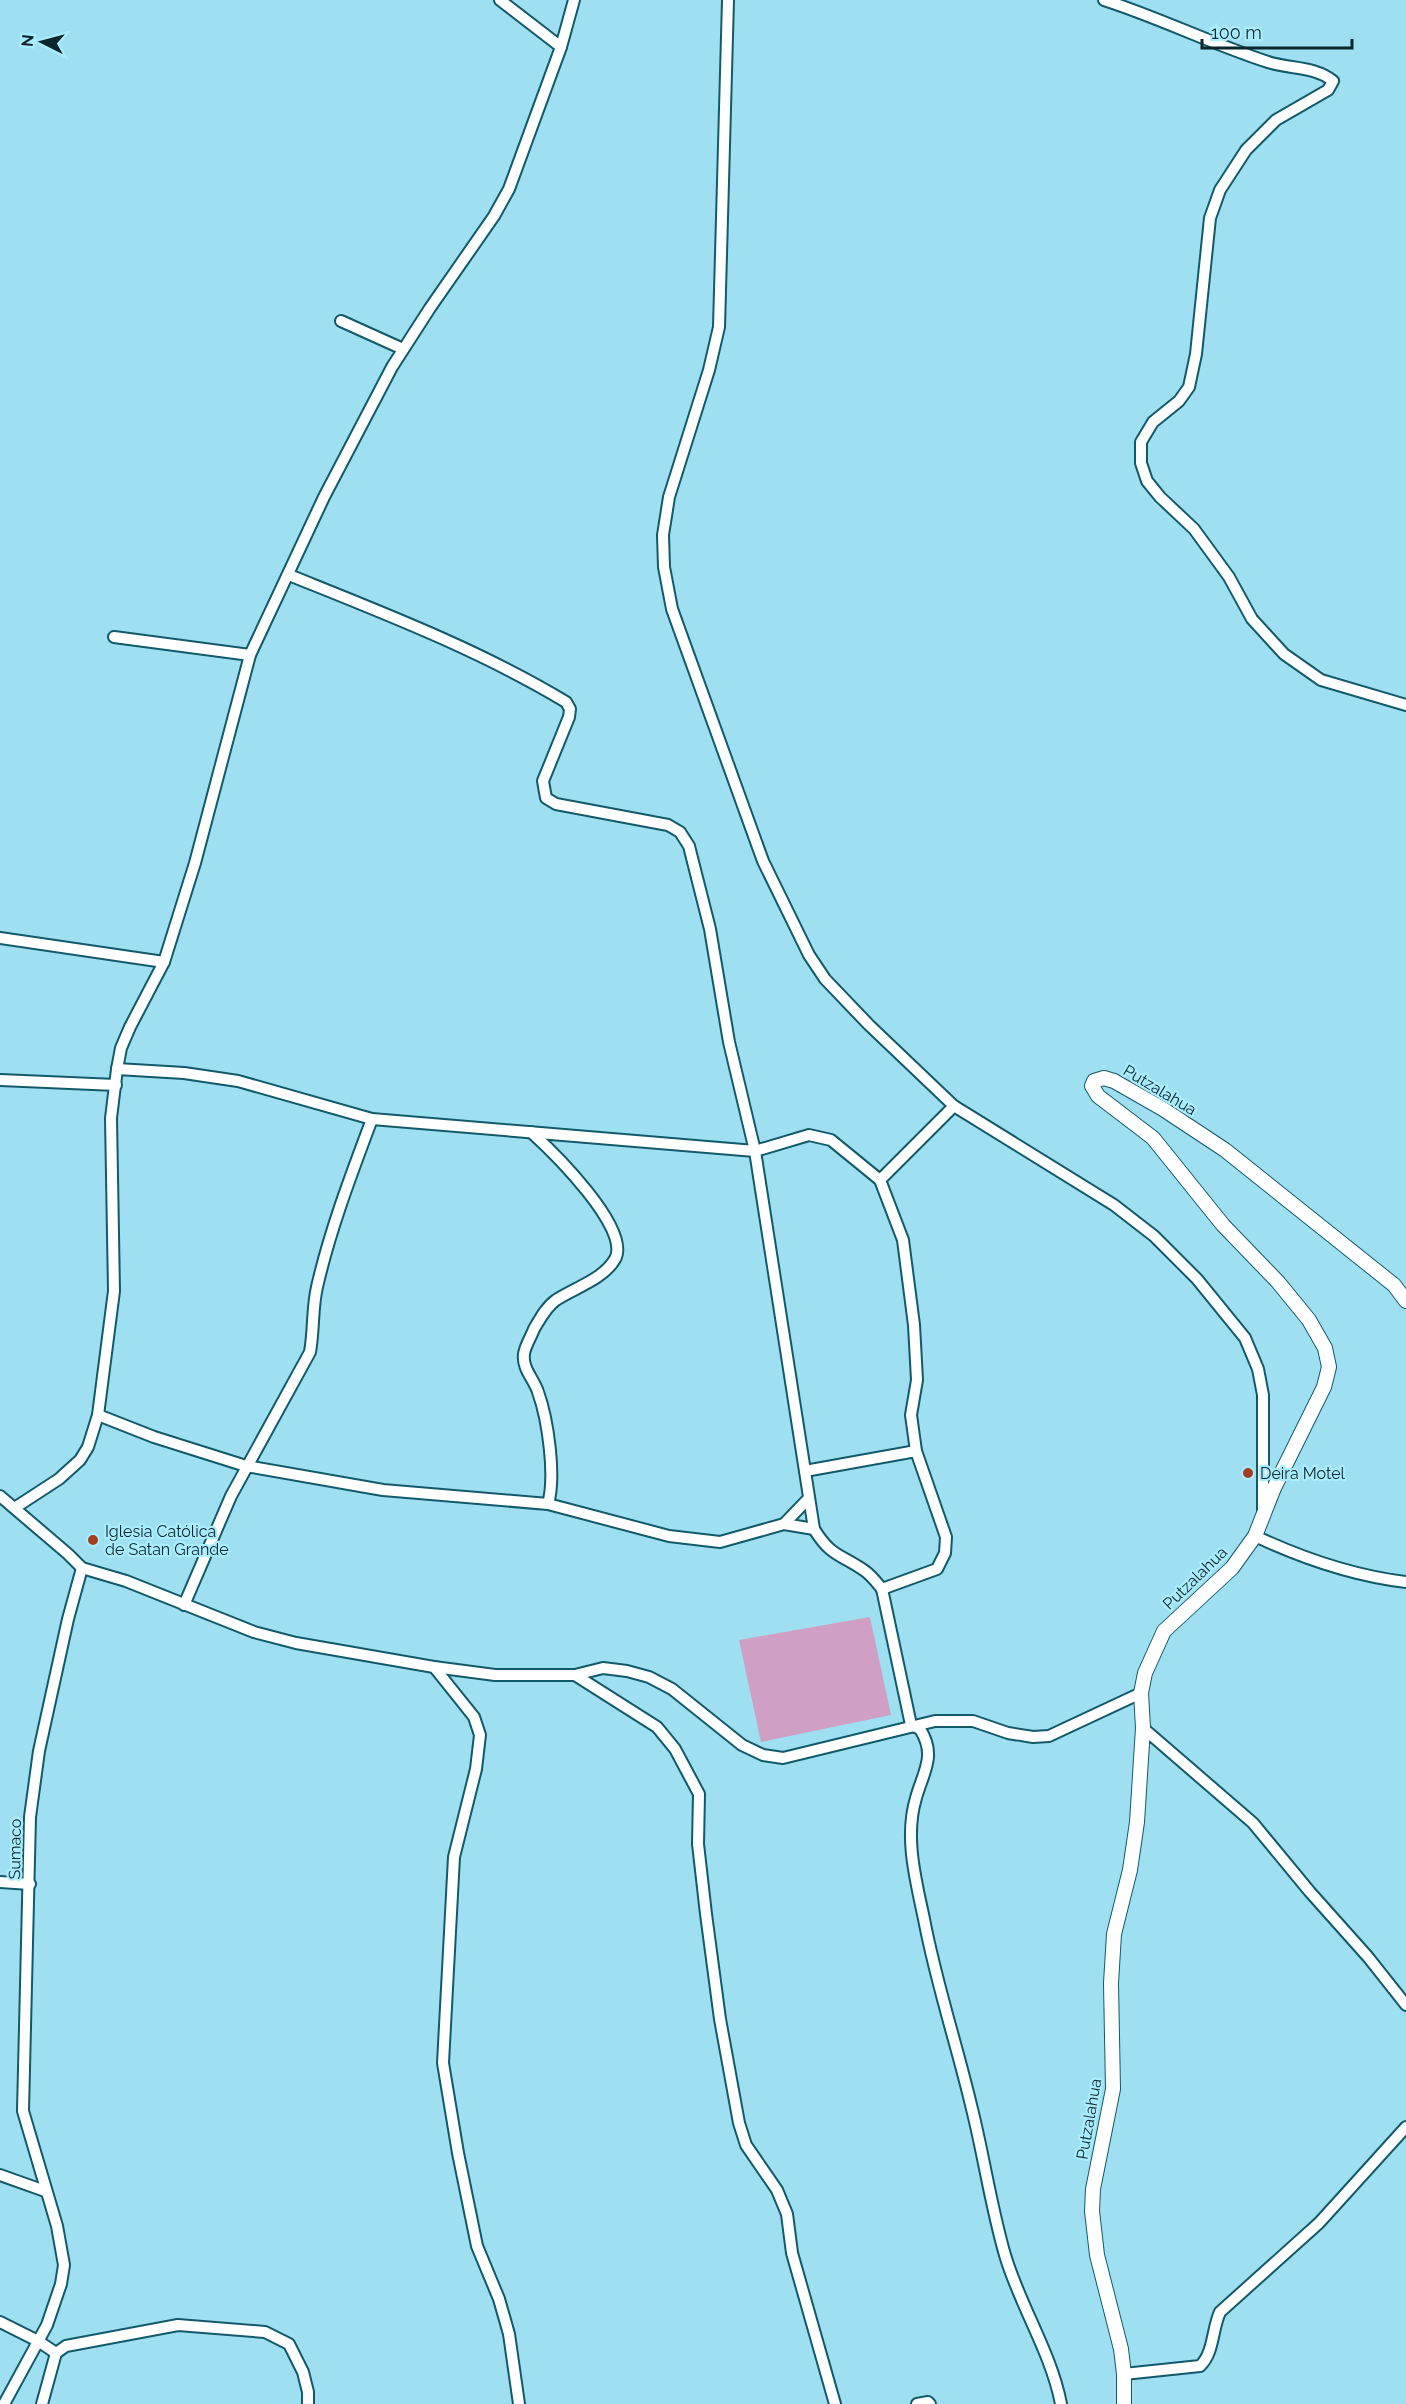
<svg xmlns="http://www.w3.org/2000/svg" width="1406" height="2404" font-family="Raleway,sans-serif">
<rect width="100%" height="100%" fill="#9ee0f1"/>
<path fill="#cfa0c3" d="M870 1617 891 1715 761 1742 739 1640Z"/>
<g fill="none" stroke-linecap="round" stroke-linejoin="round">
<defs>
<g id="street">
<path d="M500 0 561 47"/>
<path d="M728 0 719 327 709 370 669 497 663 535 664 567 672 609 763 861 809 955 825 979 869 1025 954 1106 1114 1205 1154 1236 1197 1279 1245 1338 1258 1369 1263 1395V1512"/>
<path d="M1104 0C1160 18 1212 44 1268 62 1289 69 1315 66 1333 81L1328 90 1276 120 1246 150 1220 190 1210 218 1196 354 1189 387 1179 401 1153 422 1141 442V463L1147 481 1160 497 1194 529 1229 577 1252 619 1284 654 1321 680 1406 705"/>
<path d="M341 321 403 349"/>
<path d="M289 575C381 612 480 650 566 702L570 709 569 717 543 781 546 798 556 804 668 825 680 832 689 846 710 929 729 1042 755 1151 814 1529C831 1557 841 1554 865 1571 872 1576 877 1583 882 1589"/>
<path d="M114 637 250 655"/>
<path d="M0 938 164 962"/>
<path d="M117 1069 184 1073 238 1081 372 1119 755 1151 809 1135 831 1140 880 1180 903 1240 914 1325 917 1380 911 1415 916 1451 946 1537 945 1553 937 1569 882 1589 911 1725 920 1729C937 1756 923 1772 916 1798 904 1837 916 1881 924 1919 936 1983 957 2045 972 2109 984 2157 991 2207 1005 2255 1020 2306 1051 2352 1061 2404"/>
<path d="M0 1080 116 1085"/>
<path d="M531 1132C552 1151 632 1229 615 1259 604 1279 574 1288 556 1300 546 1307 540 1319 534 1329 531 1337 525 1346 524 1354 522 1369 534 1379 538 1392 548 1420 556 1476 548 1504"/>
<path d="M880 1180 954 1106"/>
<path d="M98 1415 154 1437 246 1466 383 1490 548 1504 669 1536 720 1542 784 1524 814 1529"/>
<path d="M805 1471 916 1451"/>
<path d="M0 1496 68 1554 82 1568 126 1581 254 1632 296 1643 434 1667 495 1675H575L603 1668 627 1671 649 1677 672 1689 742 1745 763 1755 783 1758 935 1721H973L1008 1733 1033 1737 1049 1736 1141 1693"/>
<path d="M16 1507 59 1479 80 1460 88 1447 98 1415 114 1291 111 1118 117 1069 121 1048 130 1027 164 962 195 863 250 655 324 497 392 367 430 308 494 216 509 189 561 47 574 0"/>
<path d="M784 1524 809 1498"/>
<path d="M1255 1536C1302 1558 1355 1576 1406 1582"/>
<path d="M184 1605 231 1496 310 1352C314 1330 312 1308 317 1287 330 1230 351 1175 372 1119"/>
<path d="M434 1667 474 1717 480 1735 476 1769 454 1857 443 2063 458 2153 477 2246 499 2299 509 2334 519 2404"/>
<path d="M575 1675 657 1727 675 1749 699 1794 698 1844 706 1914 720 2019 739 2123 746 2145 777 2190 787 2214 792 2253 835 2404"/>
<path d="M1143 1728 1253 1823 1310 1892 1368 1957 1406 2005"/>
<path d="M0 1882 30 1884"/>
<path d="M0 2175 45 2191"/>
<path d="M0 2322 38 2341 56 2353"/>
<path d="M1124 2374 1200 2366C1214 2353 1212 2329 1220 2312L1319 2223 1406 2127"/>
<path d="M4 2404 47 2325 61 2284 64 2265 57 2226 23 2111 30 1817 39 1751 68 1619 82 1568"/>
<path d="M42 2404 56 2353 66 2346 178 2325 265 2332 289 2344 303 2372 308 2392V2404"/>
<path d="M917 2404 928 2402 930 2404"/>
</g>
<path id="secondary" d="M1124 2404V2374L1121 2349 1097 2255 1092 2211 1093 2189 1113 2089 1111 1983 1114 1934 1130 1870 1137 1822 1143 1728 1141 1693 1145 1673 1164 1631 1232 1568 1255 1536 1274 1488 1324 1387 1329 1367 1325 1348 1309 1320 1278 1282 1223 1225 1153 1138 1098 1096 1092 1086 1094 1081 1104 1078 1114 1081 1163 1109 1225 1150 1394 1285 1406 1301"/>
</defs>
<use href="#street" stroke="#125a69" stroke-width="14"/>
<use href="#secondary" stroke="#125a69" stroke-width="16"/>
<use href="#street" stroke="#fff" stroke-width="10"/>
<use href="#secondary" stroke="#fff" stroke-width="14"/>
</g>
<g fill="#a43c1f" stroke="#aaedfe" stroke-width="2">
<circle cx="1248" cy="1473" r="6"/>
<circle cx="93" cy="1540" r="6"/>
</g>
<g text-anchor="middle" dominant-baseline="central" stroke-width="4.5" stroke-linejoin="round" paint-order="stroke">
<g font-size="16" fill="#0b272d" stroke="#aaedfe">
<text transform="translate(1160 1090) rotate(31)">Putzalahua</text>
<text transform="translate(1195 1578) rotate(-44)">Putzalahua</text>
<text transform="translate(15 1849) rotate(-89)">Sumaco</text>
<text transform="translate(1089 2119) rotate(-80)">Putzalahua</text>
</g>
<g font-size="16" fill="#0b272d" stroke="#aaedfe" text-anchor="start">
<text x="1260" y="1473">Deira Motel</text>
<text x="105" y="1531">Iglesia Católica<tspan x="105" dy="18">de Satan Grande</tspan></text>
</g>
</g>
<g transform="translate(42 42) rotate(276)" stroke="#aaedfe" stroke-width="4.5" paint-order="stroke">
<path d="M0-4.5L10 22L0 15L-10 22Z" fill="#0b272d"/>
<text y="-9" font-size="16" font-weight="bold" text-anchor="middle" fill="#0b272d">N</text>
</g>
<path d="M1202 39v9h150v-9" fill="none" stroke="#0b272d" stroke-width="3"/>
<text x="1211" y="39" font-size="18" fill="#0b272d" stroke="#aaedfe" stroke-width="4.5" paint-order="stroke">100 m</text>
</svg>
